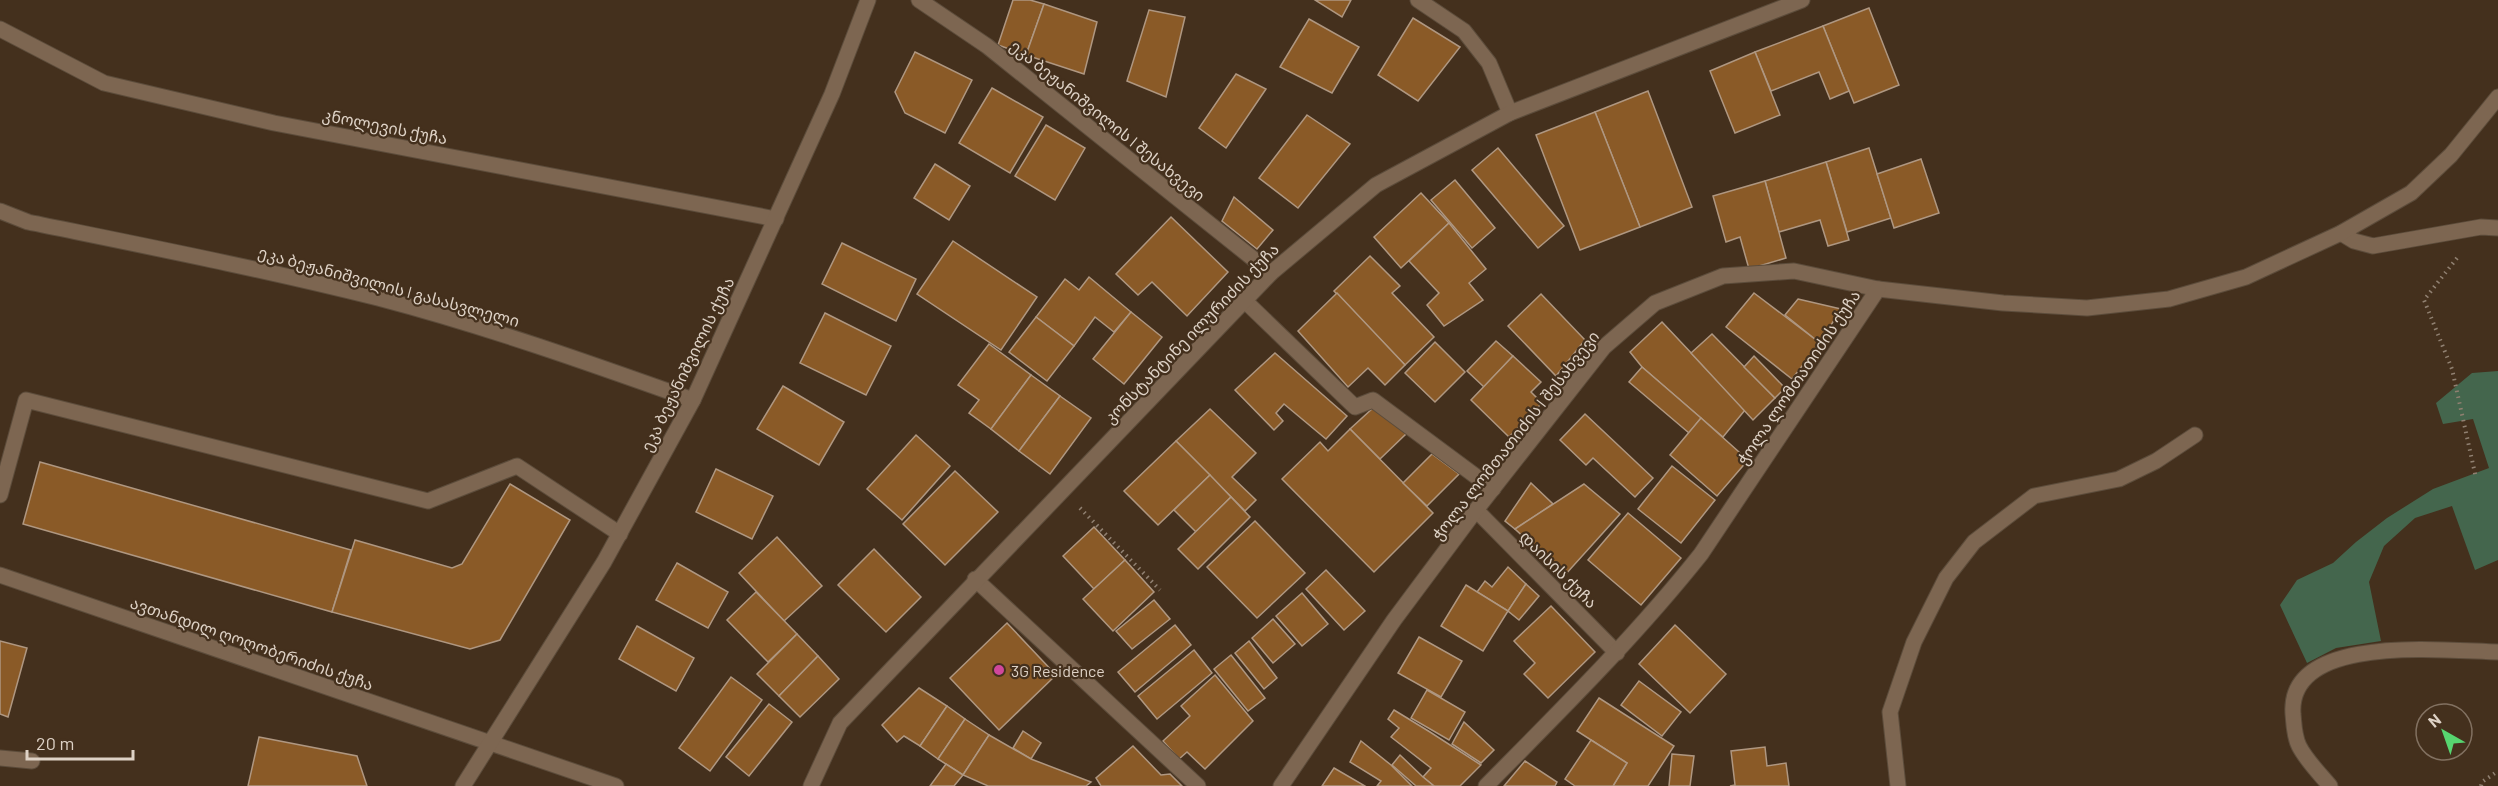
<svg xmlns="http://www.w3.org/2000/svg" width="2498" height="786" font-family="Barlow,'Noto Sans Georgian',sans-serif">
<rect width="100%" height="100%" fill="#44301d"/>
<path fill="#44664d" d="M2498 371V560L2475 570 2452 506 2415 518 2384 546 2369 582 2381 641 2336 648 2307 663 2280 605 2297 580 2333 563 2356 542 2387 518 2433 489 2489 468 2473 419 2443 424 2436 403 2472 373Z"/>
<g fill="#8a5a27" stroke="#af9781" stroke-width="1.5">
<path d="M1013 0H1030L1044 4 1026 55 998 45Z"/>
<path d="M1315 0H1351L1342 17Z"/>
<path d="M1044 4 1097 22 1084 74 1026 55Z"/>
<path d="M1869 8 1899 85 1854 103 1823 26Z"/>
<path d="M1149 10 1185 17 1166 97 1127 81Z"/>
<path d="M1413 18 1460 47 1418 101 1378 75Z"/>
<path d="M1309 19 1359 47 1332 93 1280 67Z"/>
<path d="M1823 26 1849 91 1830 99 1819 72 1771 91 1755 52Z"/>
<path d="M915 52 972 80 945 133 905 113 895 92Z"/>
<path d="M1755 52 1780 115 1735 133 1710 71Z"/>
<path d="M1236 74 1266 89 1226 148 1199 128Z"/>
<path d="M992 88 1043 117 1010 173 959 143Z"/>
<path d="M1648 91 1692 207 1640 227 1595 112Z"/>
<path d="M1595 112 1640 227 1580 250 1536 135Z"/>
<path d="M1307 115 1350 144 1298 208 1259 178Z"/>
<path d="M1046 125 1085 148 1055 200 1015 176Z"/>
<path d="M1498 148 1564 226 1538 248 1472 170Z"/>
<path d="M1869 148 1891 218 1847 232 1826 162Z"/>
<path d="M1921 159 1939 213 1894 228 1877 174Z"/>
<path d="M1826 162 1849 240 1828 246 1820 220 1779 232 1765 181Z"/>
<path d="M935 164 970 186 949 220 914 198Z"/>
<path d="M1455 180 1495 228 1472 248 1431 200Z"/>
<path d="M1765 181 1786 258 1749 269 1740 237 1726 242 1713 196Z"/>
<path d="M1421 193 1449 223 1401 268 1374 237Z"/>
<path d="M1234 197 1273 230 1257 249 1222 221Z"/>
<path d="M1171 217 1228 272 1187 316 1152 282 1138 295 1116 274Z"/>
<path d="M1449 223 1486 269 1469 283 1483 300 1444 326 1427 305 1439 293 1409 261Z"/>
<path d="M953 241 1037 297 1001 350 917 294Z"/>
<path d="M842 243 916 279 896 321 822 284Z"/>
<path d="M1370 256 1400 286 1392 293 1434 337 1405 365 1334 291Z"/>
<path d="M1089 277 1131 312 1114 332 1095 317 1074 346 1036 317 1065 279 1079 290Z"/>
<path d="M1337 293 1405 365 1385 385 1368 368 1348 387 1298 331Z"/>
<path d="M1754 293 1820 343 1792 379 1726 327Z"/>
<path d="M1541 294 1585 340 1556 376 1508 326Z"/>
<path d="M1798 299 1841 309 1820 343 1785 315Z"/>
<path d="M1131 312 1162 337 1124 384 1093 359Z"/>
<path d="M825 313 891 346 866 395 800 363Z"/>
<path d="M1036 317 1074 346 1047 381 1009 352Z"/>
<path d="M1662 322 1745 410 1723 437 1642 367 1630 352Z"/>
<path d="M1712 334 1775 398 1753 420 1691 353Z"/>
<path d="M1496 341 1513 356 1484 387 1467 371Z"/>
<path d="M1435 342 1465 372 1435 402 1405 373Z"/>
<path d="M989 344 1031 375 991 429 969 413 979 400 958 385Z"/>
<path d="M1275 353 1347 416 1326 439 1284 404 1276 413 1283 421 1274 430 1235 390Z"/>
<path d="M1513 356 1541 382 1531 392 1542 403 1509 437 1471 400Z"/>
<path d="M1754 356 1785 388 1775 398 1744 367Z"/>
<path d="M1642 367 1701 418 1689 433 1629 382Z"/>
<path d="M1031 375 1060 396 1019 451 991 429Z"/>
<path d="M783 386 844 422 819 465 757 429Z"/>
<path d="M1060 396 1091 418 1050 474 1019 451Z"/>
<path d="M1373 408 1408 432 1380 459 1350 429Z"/>
<path d="M1210 409 1256 453 1232 477 1256 500 1245 511 1176 441Z"/>
<path d="M1585 414 1653 478 1635 497 1593 458 1586 465 1560 440Z"/>
<path d="M1701 418 1748 460 1717 496 1670 455Z"/>
<path d="M1350 429 1433 513 1374 572 1282 479 1320 442 1328 451Z"/>
<path d="M916 435 950 466 902 520 867 489Z"/>
<path d="M1176 441 1210 475 1158 525 1124 491Z"/>
<path d="M1432 454 1459 474 1427 506 1403 483Z"/>
<path d="M40 462 351 550 332 612 23 524Z"/>
<path d="M1672 466 1715 500 1681 543 1638 509Z"/>
<path d="M716 469 773 496 752 539 696 512Z"/>
<path d="M955 471 998 512 945 565 903 524Z"/>
<path d="M1210 475 1231 497 1196 532 1174 510Z"/>
<path d="M1531 483 1553 504 1515 529 1505 521Z"/>
<path d="M510 484 570 520 500 640 470 649 332 612 355 540 452 568 462 564Z"/>
<path d="M1584 484 1620 514 1565 575 1515 529Z"/>
<path d="M1231 497 1250 517 1198 569 1178 549Z"/>
<path d="M1628 513 1681 558 1641 605 1588 560Z"/>
<path d="M1255 521 1305 573 1257 618 1207 567Z"/>
<path d="M1094 527 1125 560 1094 589 1063 556Z"/>
<path d="M777 537 822 586 784 621 739 573Z"/>
<path d="M874 549 921 597 886 632 838 585Z"/>
<path d="M1125 560 1154 592 1113 631 1083 599Z"/>
<path d="M677 563 728 592 708 628 656 600Z"/>
<path d="M1508 567 1526 584 1508 611 1477 592 1485 581 1492 587Z"/>
<path d="M1326 570 1365 611 1344 630 1306 589Z"/>
<path d="M1526 584 1539 596 1519 620 1508 611Z"/>
<path d="M1466 585 1508 611 1483 651 1441 626Z"/>
<path d="M756 592 797 634 768 662 727 620Z"/>
<path d="M1302 593 1328 624 1302 646 1276 616Z"/>
<path d="M1154 600 1170 619 1132 649 1116 631Z"/>
<path d="M1551 606 1595 652 1548 698 1524 674 1535 663 1514 641Z"/>
<path d="M1273 619 1295 644 1273 663 1252 638Z"/>
<path d="M1007 623 1056 675 999 730 950 678Z"/>
<path d="M1175 625 1191 645 1135 692 1118 672Z"/>
<path d="M1675 625 1726 674 1690 713 1639 664Z"/>
<path d="M637 626 694 658 676 691 619 659Z"/>
<path d="M797 634 818 656 779 696 757 674Z"/>
<path d="M1419 637 1462 661 1441 697 1398 673Z"/>
<path d="M0 641 27 648 8 717 0 714Z"/>
<path d="M1249 641 1277 678 1264 689 1235 653Z"/>
<path d="M1194 650 1212 673 1157 719 1138 696Z"/>
<path d="M1231 655 1265 698 1248 711 1214 669Z"/>
<path d="M818 656 839 679 800 717 779 696Z"/>
<path d="M1215 675 1253 721 1205 769 1187 752 1179 759 1163 741 1190 716 1181 706Z"/>
<path d="M731 677 762 700 710 771 679 748Z"/>
<path d="M1639 681 1681 712 1662 736 1621 705Z"/>
<path d="M919 688 947 706 920 746 904 736 897 742 882 725Z"/>
<path d="M1427 690 1465 712 1449 740 1411 718Z"/>
<path d="M1599 698 1674 746 1648 786H1613L1627 763 1577 731Z"/>
<path d="M769 704 792 722 749 776 726 757Z"/>
<path d="M947 706 965 719 938 759 920 746Z"/>
<path d="M1394 710 1430 732 1481 765 1460 786H1434L1423 777 1431 768 1391 737 1399 728 1388 719Z"/>
<path d="M965 719 989 735 963 775 938 759Z"/>
<path d="M1464 722 1494 750 1481 763 1452 744Z"/>
<path d="M1023 731 1041 743 1031 759 1013 748Z"/>
<path d="M989 735 1031 759 1091 782 1086 786H988L963 775Z"/>
<path d="M259 737 357 756 367 786H248Z"/>
<path d="M1591 740 1627 763 1613 786H1575L1565 779Z"/>
<path d="M1361 741 1391 765 1412 786H1377L1381 781 1350 762Z"/>
<path d="M1133 746 1161 775 1170 774 1182 786H1101L1096 778Z"/>
<path d="M1765 747 1767 766 1786 763 1789 786H1730L1735 785 1731 751Z"/>
<path d="M1672 754 1694 756 1690 786H1669Z"/>
<path d="M1400 755 1423 777 1434 786H1416L1392 765Z"/>
<path d="M1525 761 1557 782 1555 786H1504Z"/>
<path d="M946 764 963 775 954 786H930Z"/>
<path d="M1334 768 1365 786H1322Z"/>
</g>
<g fill="none" stroke-linecap="round" stroke-linejoin="round">
<defs>
<g id="minor">
<path d="M919 0 987 46 1271 273"/>
<path d="M1418 0 1464 31 1489 63 1510 113"/>
<path d="M0 29 104 83 274 123 776 219"/>
<path d="M0 211 28 222C145 246 262 269 378 298 485 326 589 363 693 400"/>
<path d="M2341 233 2354 241 2373 246 2481 227 2498 228"/>
<path d="M1245 301 1355 407 1373 400 1493 489"/>
<path d="M0 495 26 400 428 501 517 466 620 534"/>
<path d="M1476 510 1617 653"/>
<path d="M0 575 616 786"/>
<path d="M975 579 1198 786"/>
<path d="M0 758 32 761"/>
<path d="M463 786 604 562 693 400 832 94 868 0"/>
<path d="M811 786 840 723 1271 273 1376 185 1510 113 1802 0"/>
<path d="M1281 786 1394 620 1476 510 1604 347 1655 303 1723 276 1794 271 1878 289 2003 303 2087 308 2169 299 2246 277 2341 233 2411 193 2451 155 2498 97"/>
<path d="M1486 786C1560 711 1635 637 1701 554L1878 289"/>
<path d="M1898 786 1890 712 1914 642 1946 578 1974 542 2034 496 2119 479 2156 461 2195 435"/>
<path d="M2330 786C2320 774 2306 760 2299 746 2294 736 2294 724 2293 714 2287 632 2447 651 2498 652"/>
</g>
</defs>
<use href="#minor" stroke="#5c4c3b" stroke-width="17"/>
<g stroke="#908071" stroke-width="4" stroke-dasharray="1.5 4.5" stroke-linecap="butt">
<path d="M2457 258 2424 300 2452 369 2476 478"/>
<path d="M1080 508 1160 590"/>
<path d="M2481 786 2482 782 2498 771"/>
</g>
<use href="#minor" stroke="#7d6651" stroke-width="15"/>
</g>
<circle fill="#d1479c" stroke="#44301d" stroke-width="2" cx="999" cy="670" r="6"/>
<g text-anchor="middle" dominant-baseline="central" stroke-width="4.5" stroke-linejoin="round" paint-order="stroke">
<g font-size="16" fill="#ded2c6" stroke="#44301d">
<text transform="translate(1108 120) rotate(39)">ეკა ბეჟანიშვილის I შესახვევი</text>
<text transform="translate(385 126) rotate(11)">კნოლევის ქუჩა</text>
<text transform="translate(389 286) rotate(15)">ეკა ბეჟანიშვილის I გასასვლელი</text>
<text transform="translate(1191 333) rotate(-46)">კონსტანტინე ილურიძის ქუჩა</text>
<text transform="translate(687 364) rotate(-64)">ეკა ბეჟანიშვილის ქუჩა</text>
<text transform="translate(1798 377) rotate(-56)">ჭოლა ლომთათიძის ქუჩა</text>
<text transform="translate(1515 435) rotate(-52)">ჭოლა ლომთათიძის I შესახვევი</text>
<text transform="translate(1559 569) rotate(45)">დაისის ქუჩა</text>
<text transform="translate(252 643) rotate(19)">ავთანდილ ღოღობერიძის ქუჩა</text>
</g>
<g font-size="16" fill="#ded2c6" stroke="#44301d" text-anchor="start">
<text x="1011" y="670">3G Residence</text>
</g>
</g>
<g transform="translate(2444 732) rotate(320)"><circle r="28" fill="#44301d" stroke="#827161" stroke-width="1.5"/>
<path d="M0-4.5L10 22L0 15L-10 22Z" fill="#57d570"/>
<text y="-9" font-size="16" font-weight="bold" text-anchor="middle" fill="#ded2c6">N</text>
</g>
<path d="M27 750v9h106v-9" fill="none" stroke="#ded2c6" stroke-width="3"/>
<text x="36" y="750" font-size="18" fill="#ded2c6" stroke="#44301d" stroke-width="4.5" paint-order="stroke">20 m</text>
</svg>
